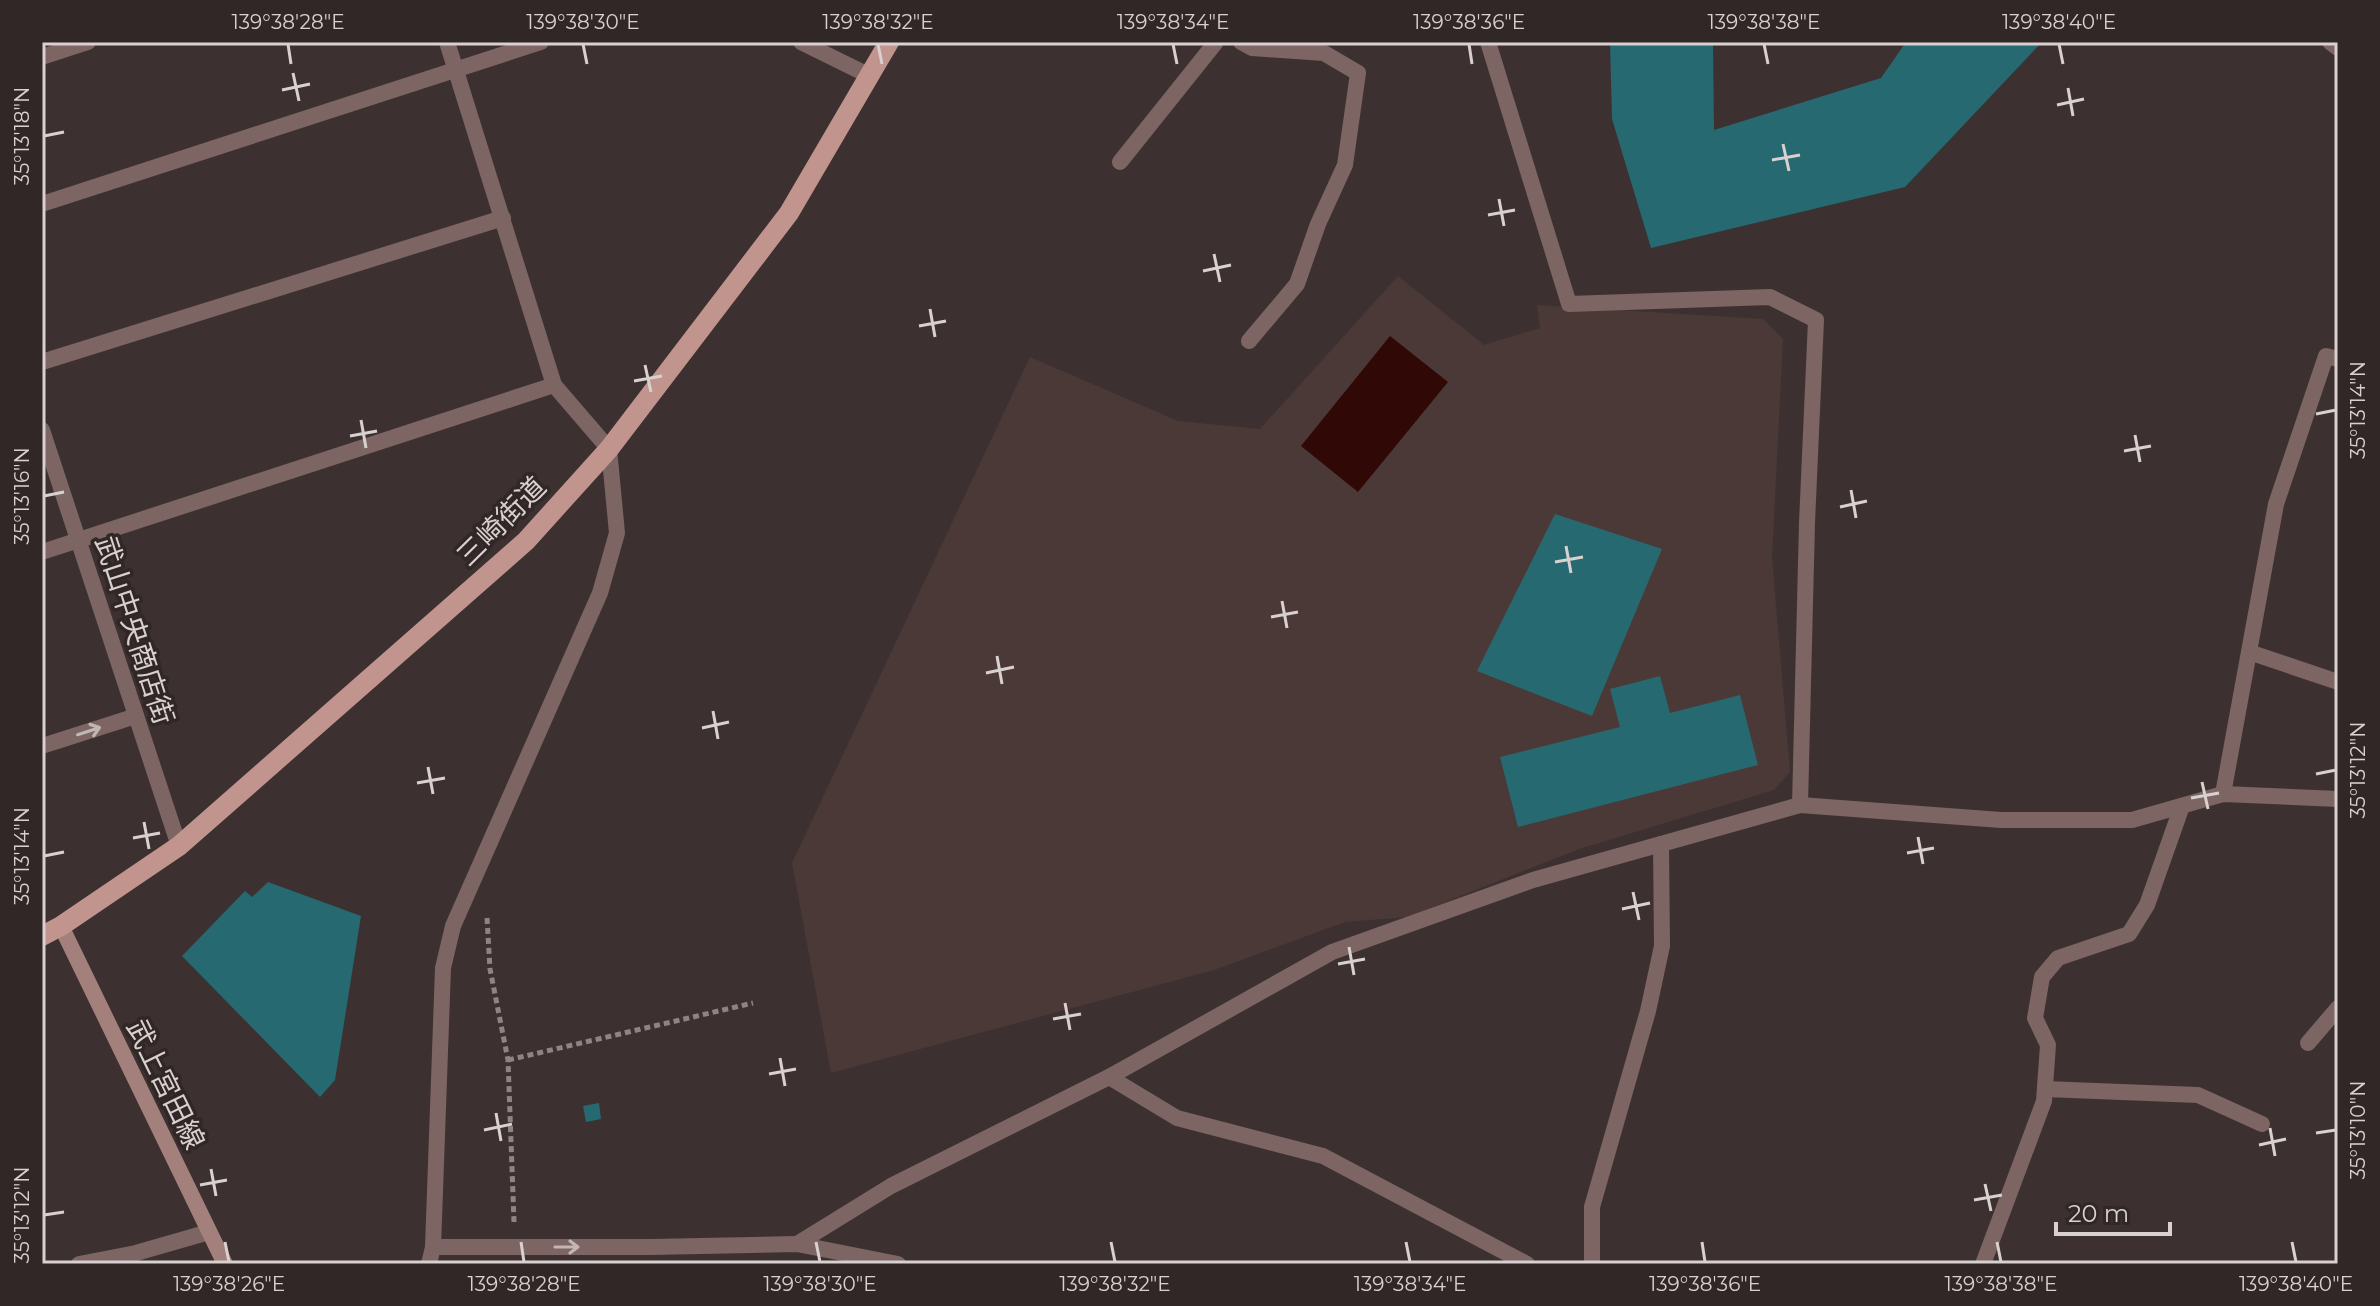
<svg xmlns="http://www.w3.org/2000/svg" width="2380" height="1306" font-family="Montserrat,'Noto Sans JP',sans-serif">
<rect width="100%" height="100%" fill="#3c3130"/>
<path fill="#4b3937" d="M1398 276 1484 345 1540 328 1537 305 1763 319 1783 339 1772 558 1790 772 1774 790 1579 849 1408 917 1345 922 1214 970 831 1073 792 863 1030 357 1178 421 1260 429Z"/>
<path fill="#300806" d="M1390 336 1448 382 1358 492 1301 446Z"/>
<g fill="#276970">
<path d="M1610 42H1713L1714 130 1881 78 1906 42H2042L1905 187 1651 248 1612 119Z"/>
<path d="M1555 514 1662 549 1592 716 1477 671Z"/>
<path d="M1660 676 1670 713 1740 695 1758 765 1518 827 1500 757 1620 727 1610 689Z"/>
<path d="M268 882 361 916 335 1080 320 1097 182 956 245 891 252 897Z"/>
<path d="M599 1103 601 1119 586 1122 583 1106Z"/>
</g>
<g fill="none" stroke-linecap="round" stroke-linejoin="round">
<g stroke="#8d8584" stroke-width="5" stroke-dasharray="6 4" stroke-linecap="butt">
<path d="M487 918 490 969 508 1060 514 1222"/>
<path d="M508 1060 753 1003"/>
</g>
<g stroke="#7c6562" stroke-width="16">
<path d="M2308 1043 2338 1008"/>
<path d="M2045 1089 2198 1095 2262 1124"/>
<path d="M1983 1264 2044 1101 2048 1045 2035 1018 2042 977 2058 958 2129 934 2147 905 2182 806"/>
</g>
<g stroke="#7c6562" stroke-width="16">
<path d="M801 42 870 76"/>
<path d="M1241 42 1252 48 1324 53 1358 73 1345 165 1318 224 1297 284 1249 341"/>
<path d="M2330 42 2338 48"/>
<path d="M42 57 88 42"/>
<path d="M1120 162 1216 42"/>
<path d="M42 204 541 42"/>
<path d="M42 362 503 218"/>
<path d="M42 430 179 846"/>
<path d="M42 552 554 385"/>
<path d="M2249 652 2338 682"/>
<path d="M42 746 136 716"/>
<path d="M2223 794 2276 504 2326 356 2338 359"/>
<path d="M1800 805 2001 820H2132L2223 794 2338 799"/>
<path d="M1109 1077 1177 1118 1323 1156 1527 1264"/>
<path d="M797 1244 891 1186 1109 1077 1332 952 1533 880 1800 805 1807 523 1816 320 1770 297 1569 304 1488 42"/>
<path d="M433 1247H651L797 1244 898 1264"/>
<path d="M79 1264 136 1253 209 1232"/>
<path d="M429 1264 433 1247 443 968 453 926 600 593 617 533 609 449 554 385 447 42"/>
<path d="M1592 1264V1207L1648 1011 1662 946 1661 844"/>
</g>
<path stroke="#a3807b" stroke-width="16" d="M61 926 225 1264"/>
<path stroke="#c2948e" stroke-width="20" d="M42 936 61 926 179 846 526 541 609 449 789 213 889 42"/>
</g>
<defs><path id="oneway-shaft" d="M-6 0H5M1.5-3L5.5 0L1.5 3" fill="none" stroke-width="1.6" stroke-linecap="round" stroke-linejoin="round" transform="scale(2)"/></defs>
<g stroke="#c1b6b4">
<use href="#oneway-shaft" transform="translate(89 731) rotate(-18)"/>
<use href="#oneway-shaft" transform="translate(567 1247)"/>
</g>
<path fill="none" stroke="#d8d1d0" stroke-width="3" d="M288 44 291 64M583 44 587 64M878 44 882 64M1173 44 1177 64M1469 44 1472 64M1764 44 1768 64M2059 44 2063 64M293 73 299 101M2068 88 2073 116M282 90 310 84M2057 105 2084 99M44 136 64 132M1783 144 1789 171M1772 160 1800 155M1499 199 1504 226M1488 215 1515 210M1214 254 1220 282M1203 271 1231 265M930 309 935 337M919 326 946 321M645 365 651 392M634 381 662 376M2316 414 2336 410M361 420 366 448M2135 435 2140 462M350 436 377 431M2124 451 2151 446M1851 490 1856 518M44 496 64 492M1840 507 1867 501M1566 546 1571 573M1555 562 1583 557M1282 601 1287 628M1271 617 1298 612M997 656 1002 684M986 673 1014 667M713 711 718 739M702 728 729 722M428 767 433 794M2316 774 2336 770M2202 782 2208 809M417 783 445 778M2191 798 2219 793M144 822 149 849M1918 837 1923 864M133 838 160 833M1907 853 1934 848M44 856 64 852M1633 892 1639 920M1622 909 1650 903M1349 947 1354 975M1338 964 1365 959M1065 1003 1070 1030M1053 1019 1081 1014M780 1058 785 1086M769 1074 796 1069M496 1113 501 1141M2270 1128 2275 1156M484 1130 512 1124M2316 1133 2336 1130M2259 1145 2286 1139M211 1169 216 1196M1985 1184 1991 1211M200 1185 227 1180M1974 1200 2002 1195M44 1215 64 1212M225 1242 229 1262M521 1242 524 1262M816 1242 820 1262M1111 1242 1115 1262M1406 1242 1410 1262M1702 1242 1705 1262M1997 1242 2001 1262M2292 1242 2296 1262"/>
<g text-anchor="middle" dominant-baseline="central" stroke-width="7" stroke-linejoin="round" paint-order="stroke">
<g font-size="28" fill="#d8d1d0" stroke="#312726">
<text transform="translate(501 521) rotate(-45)">三崎街道</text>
<text transform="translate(135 630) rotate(72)">武山中央商店街</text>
<text transform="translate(166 1084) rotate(64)">武上宮田線</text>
</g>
</g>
<rect width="2380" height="1306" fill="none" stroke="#312726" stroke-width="88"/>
<path d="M2056 1222v12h114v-12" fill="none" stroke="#d8d1d0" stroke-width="4"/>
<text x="2068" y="1222" font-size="24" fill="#d8d1d0" stroke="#312726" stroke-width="6" paint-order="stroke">20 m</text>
<rect x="44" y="44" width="2292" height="1218" fill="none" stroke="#d8d1d0" stroke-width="3"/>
<g font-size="20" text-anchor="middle" fill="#d8d1d0">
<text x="288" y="29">139°38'28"E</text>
<text x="583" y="29">139°38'30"E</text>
<text x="878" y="29">139°38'32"E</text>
<text x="1173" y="29">139°38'34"E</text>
<text x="1469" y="29">139°38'36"E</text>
<text x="1764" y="29">139°38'38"E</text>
<text x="2059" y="29">139°38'40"E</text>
<text transform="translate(22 136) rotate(-90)" y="7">35°13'18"N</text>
<text transform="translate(2358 410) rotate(-90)" y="7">35°13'14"N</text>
<text transform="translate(22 496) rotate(-90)" y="7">35°13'16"N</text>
<text transform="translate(2358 770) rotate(-90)" y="7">35°13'12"N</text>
<text transform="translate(22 856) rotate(-90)" y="7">35°13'14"N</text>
<text transform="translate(2358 1130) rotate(-90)" y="7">35°13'10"N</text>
<text transform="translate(22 1215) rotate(-90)" y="7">35°13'12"N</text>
<text x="229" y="1291">139°38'26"E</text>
<text x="524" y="1291">139°38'28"E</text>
<text x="820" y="1291">139°38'30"E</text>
<text x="1115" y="1291">139°38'32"E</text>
<text x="1410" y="1291">139°38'34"E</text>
<text x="1705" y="1291">139°38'36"E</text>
<text x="2001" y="1291">139°38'38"E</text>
<text x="2296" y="1291">139°38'40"E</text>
</g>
</svg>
